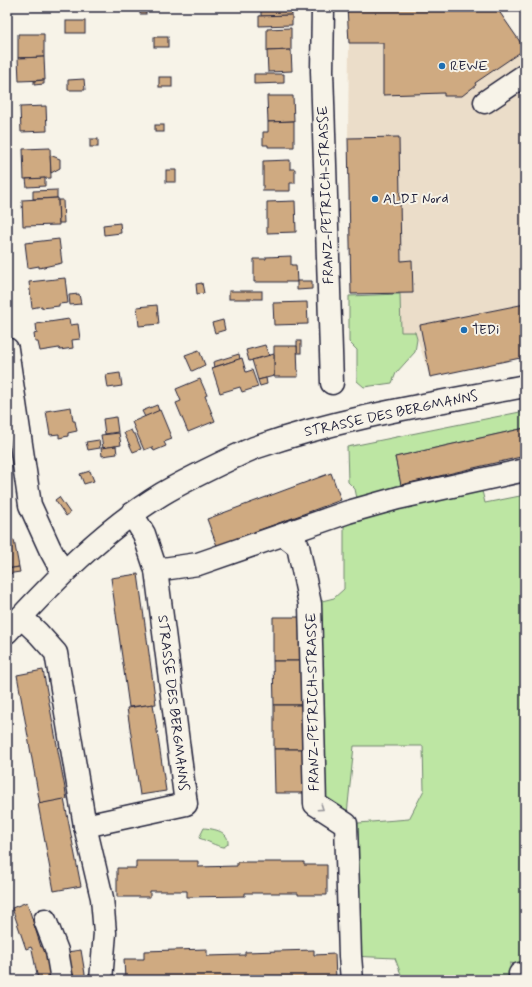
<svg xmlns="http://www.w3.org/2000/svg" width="532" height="987" font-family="Mynerve,sans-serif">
<rect width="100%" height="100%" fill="#f7f3e8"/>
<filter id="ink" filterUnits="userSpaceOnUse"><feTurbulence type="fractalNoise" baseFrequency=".025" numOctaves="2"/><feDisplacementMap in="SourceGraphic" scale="8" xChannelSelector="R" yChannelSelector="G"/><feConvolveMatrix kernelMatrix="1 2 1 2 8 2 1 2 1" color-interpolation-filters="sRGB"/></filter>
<g filter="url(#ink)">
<path fill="#ebddc9" d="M347 7H496L525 48V357L430 377 415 332 401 333 400 294H351L348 138 349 43Z"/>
<g fill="#bde6a3" stroke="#70846f" fill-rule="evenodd">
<path d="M400 294 401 332H415L417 339 415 352 396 373 392 383 364 387 357 381V350L349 342V296Z"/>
<path d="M525 411V428L395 457 401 484 423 480 424 487 358 503 355 489 348 482 347 447Z"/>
<path d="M481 487 485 503 525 495V965L510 963 511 980H403L395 958 350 956 346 825 315 804 310 604 334 598 344 589V516ZM354 746H423L424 790 409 819 346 824Z"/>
<path d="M204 828C214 829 229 831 228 844L224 847C215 846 208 841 199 838Z"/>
</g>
<g fill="#cfaa81" stroke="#22223b">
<rect x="32" y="7" width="33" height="3"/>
<rect x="140" y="7" width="6" height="7"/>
<path d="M261 7H292V15L261 16Z"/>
<path d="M347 7H496L525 49 475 83 476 85 462 96H444V93L383 95V43H349Z"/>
<path d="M292 15V25L259 26V16Z"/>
<rect x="66" y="21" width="19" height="12"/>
<path d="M291 28V50L267 51V29Z"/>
<path d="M18 34H44V57L18 58Z"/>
<rect x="154" y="37" width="14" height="10"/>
<path d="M291 50 292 71 268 72 267 51Z"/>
<path d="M44 57 45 80 19 81 18 58Z"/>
<path d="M254 74H284V83L254 84Z"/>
<rect x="159" y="77" width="13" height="10"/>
<path d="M84 79 85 90H68V80Z"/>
<path d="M44 80V84L34 85V81Z"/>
<path d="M267 96H293L294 121 268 122Z"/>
<path d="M46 106 47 131 21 132 20 107Z"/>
<path d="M294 121V147H268V145H263V132H268V122Z"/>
<rect x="155" y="125" width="9" height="7"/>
<path d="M399 137 401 261 412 260 413 293 351 294 348 138Z"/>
<rect x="90" y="139" width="8" height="8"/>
<path d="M50 148 51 178 24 179 23 149Z"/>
<path d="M50 155 60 159V168L51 173Z"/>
<path d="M290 160V169H295V183H290V191H263V161Z"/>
<rect x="166" y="170" width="10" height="12"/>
<path d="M45 178V186L27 187 26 179Z"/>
<path d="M57 190V198L33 199V191Z"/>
<path d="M58 198 59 225 23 226 22 200Z"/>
<path d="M58 200H63L64 223H59Z"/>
<path d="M295 201 296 232 267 233V202Z"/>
<path d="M120 223 121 233 104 235 103 225Z"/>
<path d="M59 239 62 263 39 268V266L28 268 25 243Z"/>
<path d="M291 256V265H296L297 282H254V259H266V257Z"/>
<path d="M65 278 68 303 59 304V306L42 308V306L32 308 29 282Z"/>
<path d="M297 281H312V289L297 290Z"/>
<path d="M202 283 204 293 197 294 196 284Z"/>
<rect x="229" y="291" width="33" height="8"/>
<path d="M79 294 81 304 70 305 69 295Z"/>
<path d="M307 302 308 324 274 325 273 303Z"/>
<path d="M525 304V357L430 377 420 325Z"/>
<path d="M157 305 159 324 139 326 137 307Z"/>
<path d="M69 319 70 325 78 324 80 339 72 340 73 348 60 350 59 348 40 351 38 342H35L34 334 37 333 36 324Z"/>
<path d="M223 320 225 330 215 333 212 323Z"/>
<rect x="297" y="341" width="4" height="12"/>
<path d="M265 345 269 356 249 361 246 350Z"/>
<path d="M274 346H297L298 377H274Z"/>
<path d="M199 350 205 365 192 371 185 355Z"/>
<path d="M239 354 240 359 214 367 213 362Z"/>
<path d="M274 354V376L258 380 252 360Z"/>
<path d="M242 358 246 372 252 370 258 387 242 392 240 387 220 393 212 368Z"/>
<path d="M120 373 122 386 108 388 106 375Z"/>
<path d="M266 378 267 384 260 386 258 380Z"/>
<path d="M200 379 207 395 205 396 215 421 188 432 176 403 181 401 176 389Z"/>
<path d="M157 405 159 411 145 417 142 411Z"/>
<path d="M71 407 73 421H75L77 431 68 433V436L59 438V434L50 435 46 411Z"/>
<path d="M160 410 172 439 164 442 166 446 154 451 152 447 144 450 132 422Z"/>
<path d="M116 417 118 432 105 434 103 419Z"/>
<path d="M525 428V456L401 485 395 457Z"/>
<path d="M131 430 133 434H135L141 449 133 452 124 433Z"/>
<path d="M119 433 121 445 103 448 101 435Z"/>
<path d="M99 440 100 448 88 450 86 442Z"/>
<path d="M116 446 117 454 102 456 101 448Z"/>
<path d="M90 471 94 481 84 484 80 474Z"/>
<path d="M331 473 341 500 217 546 207 519Z"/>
<path d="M59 497 70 513 66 516 55 500Z"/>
<path d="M14 540 19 567 7 569V542Z"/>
<path d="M19 567 20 572 7 574V569Z"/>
<path d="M138 574 156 704 129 707 111 578Z"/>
<path d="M273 617H301L302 661H273Z"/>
<path d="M273 661H302V705H274Z"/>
<path d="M43 670 67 799 40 804 17 675Z"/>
<path d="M153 704 166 791 140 795 127 708Z"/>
<path d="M274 705H302L303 749H274Z"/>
<path d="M274 749H303V793H275Z"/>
<path d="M64 799 81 886 54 891 38 804Z"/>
<path d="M136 861H198V867L237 866V862H304V865H327V895H298V893H245V896L187 897V891H150V897H117V868H136Z"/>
<path d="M27 902 41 947 46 945 53 980H38L32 949 31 947 26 949 12 908Z"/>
<path d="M207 949V956L245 955V952L314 950V955L335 954 336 980H125L124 959H144V951Z"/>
<path d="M81 950 86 980H72L67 952Z"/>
</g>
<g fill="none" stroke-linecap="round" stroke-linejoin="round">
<defs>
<g id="minor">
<path d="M323 7 322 71 332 383"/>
<path d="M485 102 525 75"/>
<path d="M7 349 30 505 50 549 63 573"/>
<path d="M284 535 298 546 310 604 315 804 346 824 350 956 352 980"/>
<path d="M156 570 198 564 348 512 398 498 525 470"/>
<path d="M21 617 38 633 56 653 85 826 102 898 105 933 101 980"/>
<path d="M85 826 186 804 156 570 144 534 132 514"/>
<path d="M45 920 57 951 62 980"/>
<path d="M520 974H525"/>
</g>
<path id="major" d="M7 632C54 581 103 530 162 494 184 481 207 470 230 459 239 455 248 450 257 447 344 417 435 403 525 386"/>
</defs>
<use href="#minor" stroke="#22223b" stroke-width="25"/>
<use href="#major" stroke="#22223b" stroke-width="25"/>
<use href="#minor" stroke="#f7f3e8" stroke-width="22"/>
<use href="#major" stroke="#f7f3e8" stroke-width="22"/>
</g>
<defs><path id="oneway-chevron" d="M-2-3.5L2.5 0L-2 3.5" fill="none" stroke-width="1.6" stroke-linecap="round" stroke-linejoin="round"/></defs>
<use stroke="#97959a" href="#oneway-chevron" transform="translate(321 808) rotate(34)"/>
</g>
<g fill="#1f6fb2" stroke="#f7f3e8" stroke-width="1.5">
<circle cx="442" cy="66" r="4"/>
<circle cx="375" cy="199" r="4"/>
<circle cx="464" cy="330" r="4"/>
</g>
<g text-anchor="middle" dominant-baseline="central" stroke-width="4" stroke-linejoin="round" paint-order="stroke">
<g font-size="14" fill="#22223b" stroke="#f7f3e8" text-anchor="start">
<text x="450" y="66">REWE</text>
<text x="383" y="199">ALDI Nord</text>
<text x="472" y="330">TEDi</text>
</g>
<g font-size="14" fill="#22223b" stroke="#f7f3e8">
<text transform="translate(326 195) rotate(-92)">FRANZ-PETRICH-STRASSE</text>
<text transform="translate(391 414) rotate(-12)">STRASSE DES BERGMANNS</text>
<text transform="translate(313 702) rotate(-91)">FRANZ-PETRICH-STRASSE</text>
<text transform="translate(173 703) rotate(83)">STRASSE DES BERGMANNS</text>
</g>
</g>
<rect width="532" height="987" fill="none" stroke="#f7f3e8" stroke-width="24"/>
<rect x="12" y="12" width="508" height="963" fill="none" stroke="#22223b" stroke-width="1.5" filter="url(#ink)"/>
</svg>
